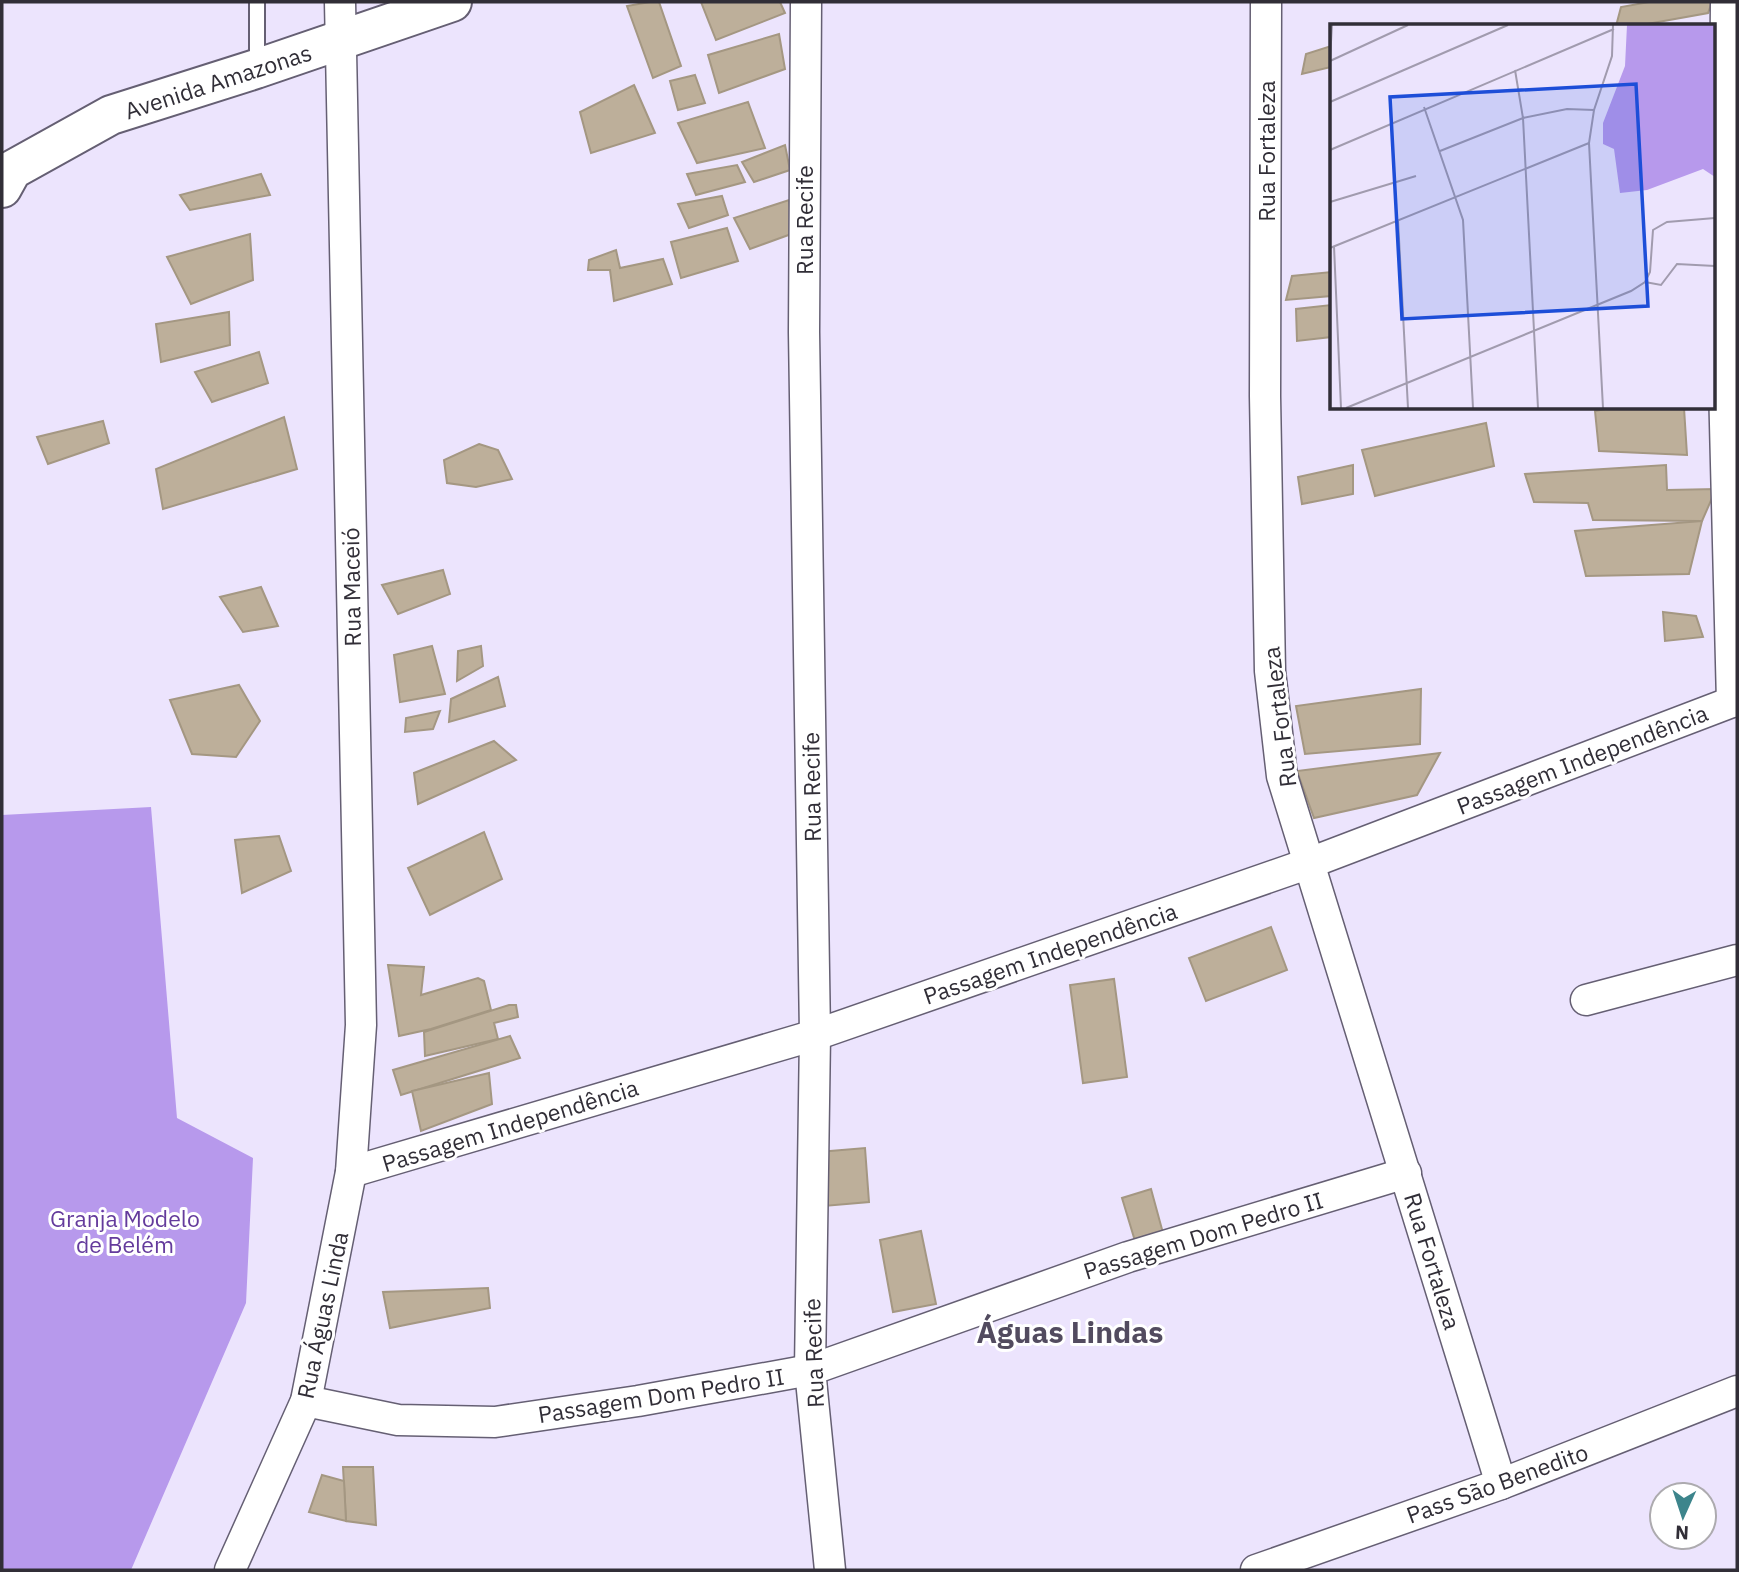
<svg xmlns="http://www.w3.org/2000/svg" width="1739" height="1572" font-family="'IBM Plex Sans',sans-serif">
<rect width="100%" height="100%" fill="#ece4fd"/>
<path fill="#b799ec" d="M151 807 177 1118 253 1158 246 1303 131 1570H2V815Z"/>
<g fill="#bdaf9a" stroke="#a49782" stroke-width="2">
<path d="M650 2H659L681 66 653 78 627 6Z"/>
<path d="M701 2H780L785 13 716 40Z"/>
<path d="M1649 2H1712L1708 13 1636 26H1616L1621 7Z"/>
<path d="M779 34 785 69 719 93 708 55Z"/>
<path d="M1331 46V67L1302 74 1306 54Z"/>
<path d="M695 75 705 103 678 110 670 81Z"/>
<path d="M634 85 655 133 591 153 580 112Z"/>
<path d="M748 102 765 148 697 163 678 123Z"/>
<path d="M785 145 790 170 754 182 742 162Z"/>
<path d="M737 165 745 182 696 195 687 174Z"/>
<path d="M261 174 270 195 190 210 180 195Z"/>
<path d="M722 196 728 215 689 228 678 204Z"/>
<path d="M789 200 794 233 750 249 734 218Z"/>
<path d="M727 228 738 261 681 278 671 242Z"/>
<path d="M250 234 253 280 191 304 167 257Z"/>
<path d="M616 250 620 268 663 259 672 284 614 301 610 270H588L589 260Z"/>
<path d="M1331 272V296L1286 300 1292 276Z"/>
<path d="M1331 305V337L1297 341 1296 309Z"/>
<path d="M229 312 230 345 161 362 156 324Z"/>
<path d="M259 352 268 383 212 402 195 372Z"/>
<path d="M1610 408H1684L1687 455 1599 451 1595 411Z"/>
<path d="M284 417 297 469 163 509 156 469Z"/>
<path d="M103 421 109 443 48 464 37 437Z"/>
<path d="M1486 423 1494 466 1375 496 1362 450Z"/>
<path d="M479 444 498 450 512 479 476 487 447 483 444 460Z"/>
<path d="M1353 465V494L1302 504 1298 477Z"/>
<path d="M1666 465 1667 490 1716 489 1702 521 1593 520 1588 503 1534 502 1525 474Z"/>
<path d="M1702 521 1689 574 1586 576 1575 531Z"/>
<path d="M443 570 450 594 398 614 382 585Z"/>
<path d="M261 587 278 626 243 632 220 597Z"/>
<path d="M1663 612 1696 616 1703 637 1665 641Z"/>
<path d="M432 646 445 694 400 702 394 655Z"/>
<path d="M481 646 483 666 457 681 458 651Z"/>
<path d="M498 677 505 706 449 722 451 699Z"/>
<path d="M239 685 260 721 236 757 192 754 170 700Z"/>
<path d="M1421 689 1420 744 1305 754 1296 706Z"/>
<path d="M440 711 433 729 405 732 406 718Z"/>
<path d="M494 741 516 760 418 804 414 773Z"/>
<path d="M1440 753 1417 795 1314 818 1297 771Z"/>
<path d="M484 832 502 879 430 915 408 868Z"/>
<path d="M279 836 291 871 242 893 235 840Z"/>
<path d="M1271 927 1287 970 1206 1001 1189 958Z"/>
<path d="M388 965 424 967 421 995 478 978 484 981 491 1010 431 1029 399 1036Z"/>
<path d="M1114 979 1127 1077 1083 1083 1070 985Z"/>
<path d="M509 1005H516L518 1017 494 1023 498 1039 425 1056 424 1032Z"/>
<path d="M510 1036 520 1058 401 1095 393 1070Z"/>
<path d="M489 1073 492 1104 421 1131 412 1091Z"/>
<path d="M865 1148 869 1202 824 1206 819 1152Z"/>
<path d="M1151 1189 1163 1233 1135 1241 1122 1198Z"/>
<path d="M921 1231 936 1304 893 1312 880 1240Z"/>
<path d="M488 1288 490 1308 390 1328 383 1292Z"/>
<path d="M343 1467H373L376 1525 346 1521Z"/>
<path d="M322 1475 344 1481 346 1521 309 1512Z"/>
</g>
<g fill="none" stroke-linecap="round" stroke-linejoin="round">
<defs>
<path id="lane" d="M257 2V67"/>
<g id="street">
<path d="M806 2 804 332 815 1035 810 1370 830 1570"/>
<path d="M1266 2 1265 396 1270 671 1282 776 1501 1484"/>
<path d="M1726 2 1723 344 1732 702"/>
<path d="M1586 1000 1737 960"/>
<path d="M351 1172 815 1035 1307 864 1737 700"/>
<path d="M306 1401 398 1420 495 1422 638 1401 810 1370 1128 1257 1406 1173"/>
<path d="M230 1570 306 1401 351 1172 361 1025 340 2"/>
<path d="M1256 1570 1501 1484 1737 1391"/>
</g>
<path id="secondary" d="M2 188 12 170 111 115 256 69 452 2"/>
</defs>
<use href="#lane" stroke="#655f73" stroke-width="18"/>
<use href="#street" stroke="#655f73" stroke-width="33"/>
<use href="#secondary" stroke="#655f73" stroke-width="42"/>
<use href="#lane" stroke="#fff" stroke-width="14"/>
<use href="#street" stroke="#fff" stroke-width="30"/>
<use href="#secondary" stroke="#fff" stroke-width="38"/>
</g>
<g text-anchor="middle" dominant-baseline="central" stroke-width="6" stroke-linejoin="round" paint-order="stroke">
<g font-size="23" fill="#312e37" stroke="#fff">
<text transform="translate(218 81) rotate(-18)">Avenida Amazonas</text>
<text transform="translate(1266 151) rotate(-90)">Rua Fortaleza</text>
<text transform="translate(804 220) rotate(-90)">Rua Recife</text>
<text transform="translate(351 587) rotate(-91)">Rua Maceió</text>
<text transform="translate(1279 717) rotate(-97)">Rua Fortaleza</text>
<text transform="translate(1582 759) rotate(-21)">Passagem Independência</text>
<text transform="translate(811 787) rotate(-91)">Rua Recife</text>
<text transform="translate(1050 953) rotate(-19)">Passagem Independência</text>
<text transform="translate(510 1125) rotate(-17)">Passagem Independência</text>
<text transform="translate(1203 1235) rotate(-17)">Passagem Dom Pedro II</text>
<text transform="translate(1433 1261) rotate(73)">Rua Fortaleza</text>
<text transform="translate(322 1315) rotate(-78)">Rua Águas Linda</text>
<text transform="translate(813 1353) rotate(-92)">Rua Recife</text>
<text transform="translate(661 1395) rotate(-9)">Passagem Dom Pedro II</text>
<text transform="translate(1497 1483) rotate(-20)">Pass São Benedito</text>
</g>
<g font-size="23" fill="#643b9c" stroke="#fff">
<text x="125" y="1218">Granja Modelo<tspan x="125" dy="26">de Belém</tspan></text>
</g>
<g font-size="30" font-weight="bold" fill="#524b5f" stroke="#fff">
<text x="1070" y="1331">Águas Lindas</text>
</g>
</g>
<g transform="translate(1330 24)">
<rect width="385" height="385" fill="#ece4fd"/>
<path d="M297 1H385V153L373 145 317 166 290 169 284 125 273 120V99L295 42Z" fill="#b799ec"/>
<path fill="none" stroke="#a19bae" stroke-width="2" d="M0 35 2 1M0 37 78 1M185 46 193 94 208 384M0 78 178 1M94 83 133 196 143 384M0 126 284 5M110 127 193 94 237 85 264 86M0 178 86 152M68 196 78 384M4 222 11 384M0 224 259 119M315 258 331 261 347 240 385 242M16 384 301 267 315 258 320 248 323 206 337 198 385 194M273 384 259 119 264 86 282 32 283 1"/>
<path fill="#1d4ed8" fill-opacity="0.15" stroke="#1d4ed8" stroke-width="3.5" d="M306 60 318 282 72 295 60 73Z"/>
<rect width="385" height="385" fill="none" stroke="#312e37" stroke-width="3.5"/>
</g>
<rect width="1739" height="1572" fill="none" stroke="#312e37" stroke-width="7"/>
<g transform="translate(1683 1516) rotate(183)"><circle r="33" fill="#ffffff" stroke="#adabaf" stroke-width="2"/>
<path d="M0-5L12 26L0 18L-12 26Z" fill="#3d858c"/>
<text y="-10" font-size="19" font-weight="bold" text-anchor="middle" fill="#312e37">N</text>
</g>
</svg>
